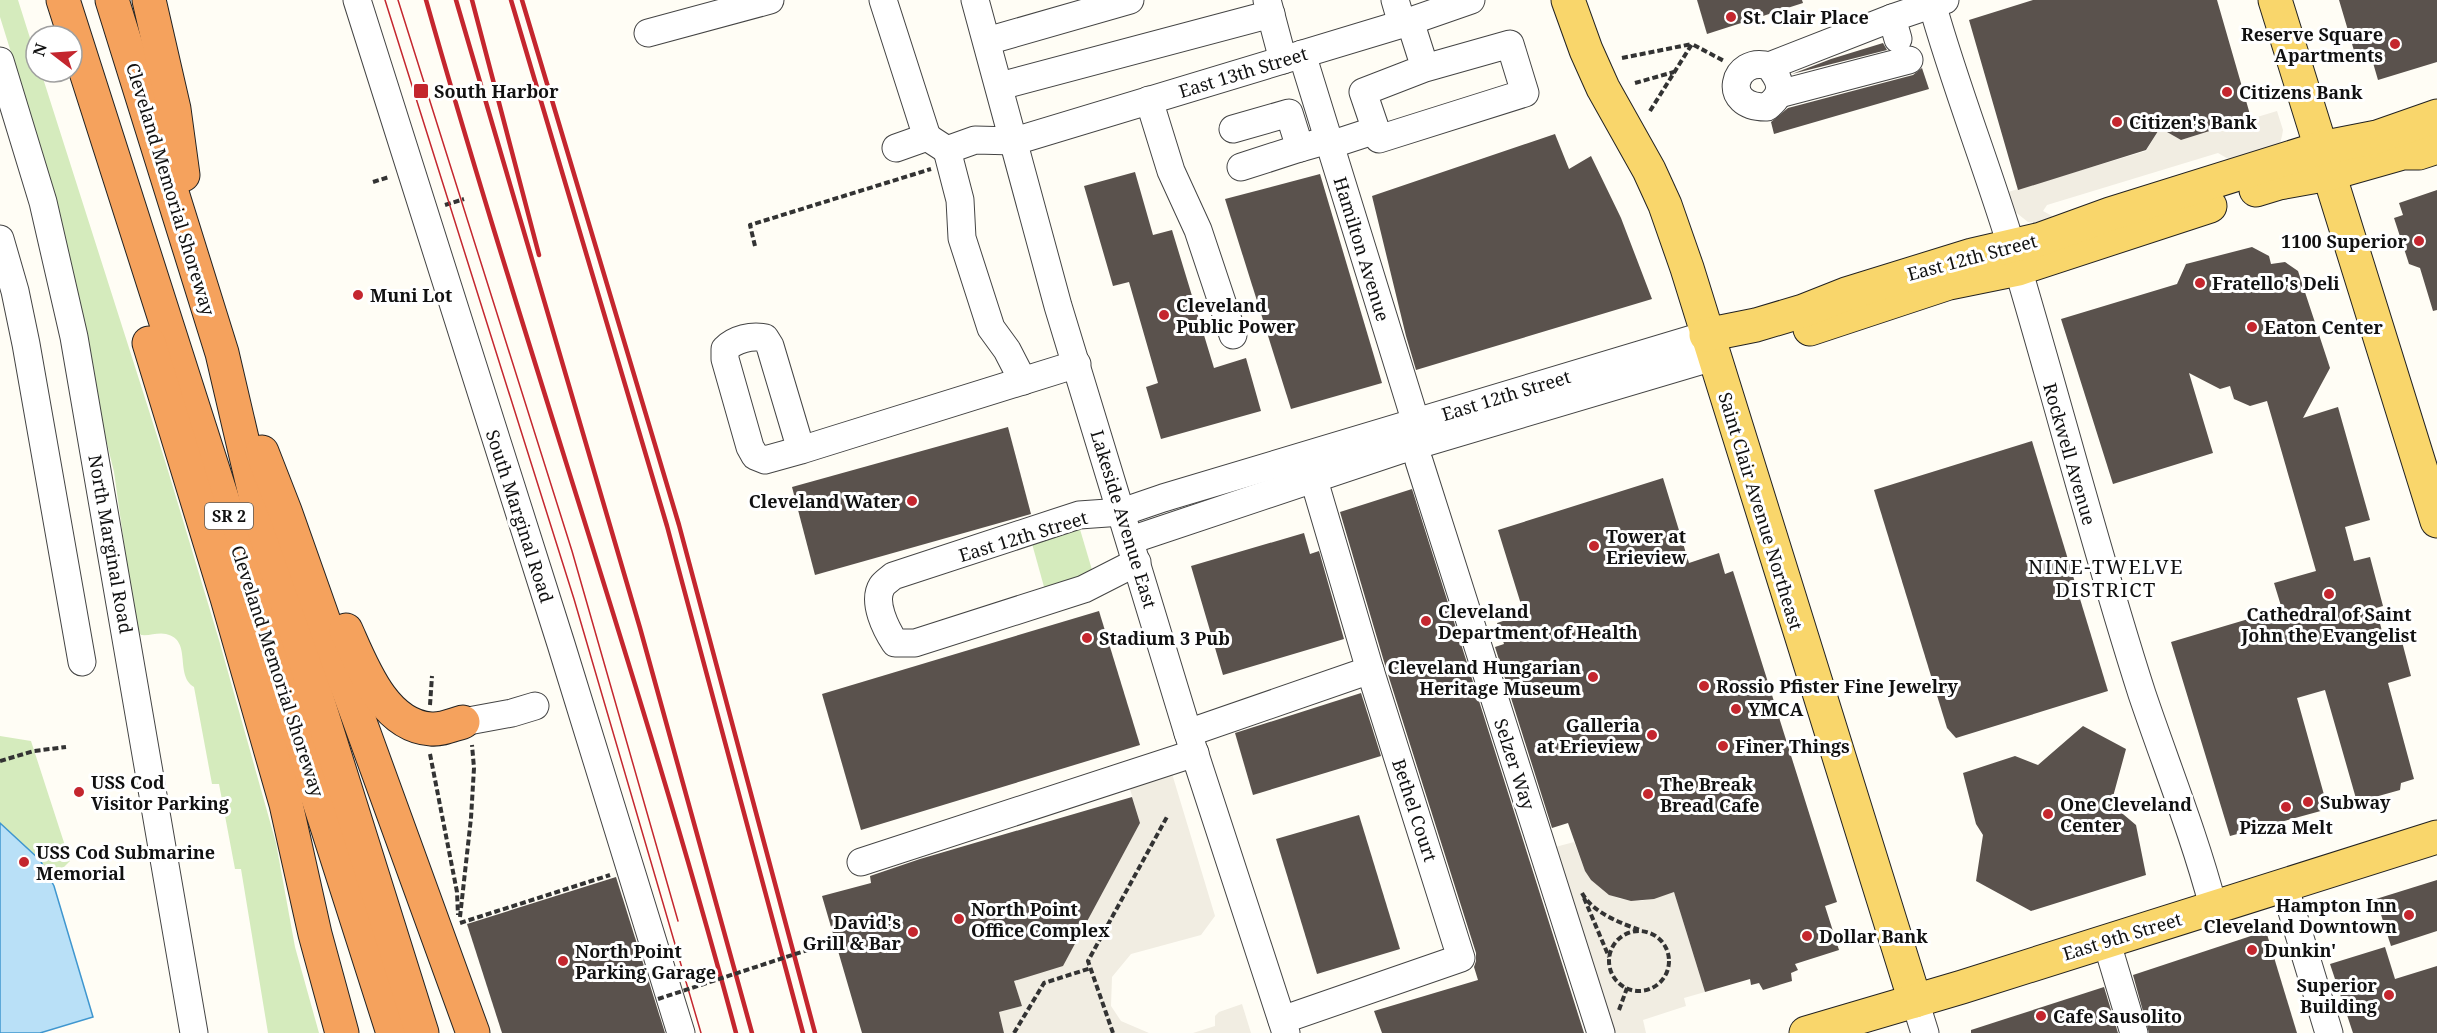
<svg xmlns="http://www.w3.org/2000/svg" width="2437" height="1033" font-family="'Noto Serif',serif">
<rect width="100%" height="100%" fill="#fffdf5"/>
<g fill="#d5ebbd">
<path d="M0 0H18L36 57V72H41L166 464 219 640 276 843 295 947 319 1033H268L241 869H235L219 784H212L194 687C174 675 193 640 166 634 158 632 150 636 141 635L136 629 114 472 14 62 0 17Z"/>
<path d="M1079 526 1095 580 1046 594 1031 540Z"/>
<path d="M0 736 31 741 70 861 51 880 40 860 0 823Z"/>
</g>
<g fill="#f1ede2">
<path d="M2277 111 2283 130 2282 136 2280 143 2270 154 2237 164 2218 153 2047 205 2043 211 2054 217 2040 223 2028 222 2013 210 2008 192 2146 151 2160 128 2181 140Z"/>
<path d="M1170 767 1215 916 1201 935 1131 954 1112 977 1111 1006 1121 1021 1149 1033H1004L999 1012 1022 1006 1014 981 1063 965 1140 823 1130 789 1133 783Z"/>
<path d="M1574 842 1585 871 1591 880 1609 894 1620 899 1641 901 1674 892 1705 992 1684 998 1686 1006 1643 1020 1646 1033H1601L1548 849Z"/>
<path d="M1242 1004 1251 1033H1193L1215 1026V1016L1219 1012Z"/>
</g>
<path fill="#b9e0f7" stroke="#3f96cf" stroke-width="1.5" d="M0 823 40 860 54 886 93 1017 40 1033H0Z"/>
<g fill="#5a524d">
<path d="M1697 0H1802L1803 3 1707 34Z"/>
<path d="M2033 0H2217L2251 118 2181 140 2160 128 2146 150 2018 190 1969 20Z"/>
<path d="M2339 0H2437V62L2378 80 2369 49 2355 54Z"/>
<path d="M1883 43 1887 50 1792 74 1831 59Z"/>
<path d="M1922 68 1929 89 1774 134 1771 122 1788 108 1913 75Z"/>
<path d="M1555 134 1569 169 1591 156 1621 218 1652 299 1416 370 1406 336 1372 196Z"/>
<path d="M1135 172 1153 235 1172 230 1214 368 1246 358 1261 411 1161 439 1146 387 1158 383 1129 282 1113 286 1084 186Z"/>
<path d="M1320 174 1382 383 1291 409 1225 199Z"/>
<path d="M2437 190V310L2433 311 2420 268 2409 264 2394 218 2403 215 2399 203Z"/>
<path d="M2252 247 2269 256 2271 264 2285 262 2298 271 2330 368 2303 418 2338 407 2370 520 2345 527 2354 561 2370 557 2383 606 2376 608 2384 639 2400 634 2411 676 2388 683 2414 779 2401 783 2400 790 2357 802 2325 690 2297 698 2328 809 2230 836 2171 642 2282 609 2274 583 2316 571 2267 401 2250 406 2234 399 2230 386 2220 389 2189 373 2213 453 2113 484 2061 319 2177 284 2186 264Z"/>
<path d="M1008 427 1031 514 815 575 792 487Z"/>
<path d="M2032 441 2108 691 1956 738 1947 728 1874 490Z"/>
<path d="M1663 478 1689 563 1719 553 1725 574 1733 571 1837 902 1825 906 1839 950 1795 964 1798 970 1791 973 1792 981 1763 990 1759 983 1751 985 1750 979 1705 992 1674 892 1654 899 1631 901 1609 895 1591 880 1585 871 1568 823 1552 828 1495 647 1504 644 1497 623 1524 614 1498 530Z"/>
<path d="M1412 489 1584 1033H1382L1374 1011 1478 980 1474 967 1476 961V953L1385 665 1340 512Z"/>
<path d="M1304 533 1310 554 1319 551 1344 639 1223 675 1191 566Z"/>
<path d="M1099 611 1140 745 861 830 822 694Z"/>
<path d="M1361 693 1381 756 1253 795 1235 733Z"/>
<path d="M2083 726 2126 749 2111 804 2136 825 2146 875 2031 911 1976 881 1983 835 1976 824 1963 773 2015 756 2038 765Z"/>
<path d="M1132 797 1140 823 1063 966 1014 981 1022 1006 999 1012 1004 1033H862L822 896 871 883 870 876 920 859Z"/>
<path d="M1359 815 1400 949 1317 974 1276 839Z"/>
<path d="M616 877 665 1033H502L467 924Z"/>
<path d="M2437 880V931L2391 946 2376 899Z"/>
<path d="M2266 931 2297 1033H2149L2133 975Z"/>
<path d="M2385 947 2395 979 2437 966V1033H2353L2330 964Z"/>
<path d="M2104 987 2118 1033H1971V1030Z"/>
</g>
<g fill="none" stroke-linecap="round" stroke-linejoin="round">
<defs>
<g id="minor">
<path d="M357 0 561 644 681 1033"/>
<path d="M883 0 927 137"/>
<path d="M975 0 1058 306 1188 733 1286 1033"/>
<path d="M1267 0 1283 60"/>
<path d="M1395 0 1402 24"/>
<path d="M1931 0C1954 83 1986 163 2011 245 2056 394 2094 545 2142 694 2166 765 2194 834 2213 906"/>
<path d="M1410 21 1425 68 1510 44 1525 93 1379 139 1363 92 1425 68"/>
<path d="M648 33 770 0"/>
<path d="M1898 39 1892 18 1945 0"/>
<path d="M987 41 1130 0"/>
<path d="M1302 54 1421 439"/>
<path d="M0 61 43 202 74 337 194 1033"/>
<path d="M1769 66C1782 82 1785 93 1767 107 1719 108 1733 55 1769 66L1892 18"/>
<path d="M1000 86 1271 14"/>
<path d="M1779 94 1909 60"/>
<path d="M1149 100 1171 171 1198 230 1233 335"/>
<path d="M1233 129 1289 113 1300 148 1328 140"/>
<path d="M1330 145 1376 130"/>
<path d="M896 148 927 137 947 150 975 140 1015 141 1402 24 1471 0"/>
<path d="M947 150 960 200 962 238 991 328 1007 350 1023 381"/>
<path d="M1241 167 1300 148"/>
<path d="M0 239 15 291 26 344 82 662"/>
<path d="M801 450 770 346 765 338C752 335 735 339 725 349V359L750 447 755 456 765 460 801 450 1077 364"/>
<path d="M1419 461 1601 1033"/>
<path d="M1131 540 1400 450 1713 357"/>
<path d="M1137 562 1084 589 915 643H895C886 629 872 602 882 586 884 583 890 579 893 576L1079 515 1122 512 1163 498 1706 335"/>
<path d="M463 722 512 713 535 706"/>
<path d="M1188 733 1370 670"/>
<path d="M861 862 1195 753"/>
<path d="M2284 885 2329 1033"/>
<path d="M2106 940 2134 1033"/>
<path d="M1915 1001 1925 1033"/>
<path d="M1282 1020 1461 958 1370 670 1314 480"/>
</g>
<g id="major">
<path d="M1568 0 1586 50 1603 88 1649 170 1665 205 1687 268 1915 1001"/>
<path d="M2275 0 2437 521"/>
<path d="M2256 190 2279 183 2329 174 2403 153H2419L2437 147"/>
<path d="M1810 329 1949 283 2018 269 2210 206"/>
<path d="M1706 335 1756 325 1803 311 1846 294 1972 255 2041 239 2110 214 2321 148 2377 137 2437 116"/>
<path d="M1806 1033 1962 987 2437 837"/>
</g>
<g id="highway">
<path d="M63 0 393 1033"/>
<path d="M112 0 222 353 261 520 422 1033"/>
<path d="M149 0 174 109 183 175"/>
<path d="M149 343 227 598 286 804 315 934 342 1033"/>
<path d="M262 452 285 511 344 678 473 1033"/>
<path d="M346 630C362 666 384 726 431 729 442 730 452 725 463 722"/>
</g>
</defs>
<use href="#minor" stroke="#444" stroke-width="29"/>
<use href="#major" stroke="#222" stroke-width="35"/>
<use href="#highway" stroke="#222" stroke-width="35"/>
<g stroke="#333" stroke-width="4" stroke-dasharray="6 3" stroke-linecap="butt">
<path d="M1622 58 1692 44"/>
<path d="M1635 83 1674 72"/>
<path d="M1650 111 1692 44 1724 61"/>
<path d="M373 182 389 177"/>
<path d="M445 205 464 199"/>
<path d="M755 246 750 225 931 169"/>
<path d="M430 705 432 676"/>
<path d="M430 754 457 892 458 915"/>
<path d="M0 761 34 751 66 747"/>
<path d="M1582 893C1592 912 1620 923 1640 930"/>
<path d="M1584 898 1609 957"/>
<path d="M460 917 471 818 474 768 472 745"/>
<path d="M460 923 610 875"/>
<circle cx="1639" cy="961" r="30"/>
<path d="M1619 1010 1627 988"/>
<path d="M1014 1033 1044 983 1091 968"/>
<path d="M1113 1033 1088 961 1168 815"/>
</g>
<use href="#minor" stroke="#fff" stroke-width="27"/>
<use href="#major" stroke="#f9d66b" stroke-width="33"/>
<use href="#highway" stroke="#f5a25d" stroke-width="33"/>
<g stroke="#c4262e" stroke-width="1.5">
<path d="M385 0 574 599 701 1033"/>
<path d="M398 0 572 551 678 921"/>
</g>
<g stroke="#c4262e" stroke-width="4.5">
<path d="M426 0C524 346 643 686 736 1033"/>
<path d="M456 0 640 628 752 1033"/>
<path d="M472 0 539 255"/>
<path d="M511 0 667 526 803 1033"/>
<path d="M522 0 679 525 815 1033"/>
</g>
<path stroke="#333" stroke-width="4" stroke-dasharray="6 3" stroke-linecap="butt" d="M658 999 835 941"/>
</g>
<g fill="#c4262e" stroke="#fff" stroke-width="2">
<circle cx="1731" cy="17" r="6"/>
<circle cx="2395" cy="44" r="6"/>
<rect x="413" y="83" width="16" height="16" rx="3"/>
<circle cx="2227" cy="92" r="6"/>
<circle cx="2117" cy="122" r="6"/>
<circle cx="2419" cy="241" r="6"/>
<circle cx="2200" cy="283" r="6"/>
<circle cx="358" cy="295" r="6"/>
<circle cx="1164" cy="315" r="6"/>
<circle cx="2252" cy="327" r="6"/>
<circle cx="912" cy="501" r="6"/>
<circle cx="1594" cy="546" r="6"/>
<circle cx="2329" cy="594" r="6"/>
<circle cx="1426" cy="621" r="6"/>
<circle cx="1087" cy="638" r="6"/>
<circle cx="1593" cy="677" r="6"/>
<circle cx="1704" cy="686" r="6"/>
<circle cx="1736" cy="709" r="6"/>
<circle cx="1652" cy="735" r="6"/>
<circle cx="1723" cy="746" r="6"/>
<circle cx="79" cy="792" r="6"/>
<circle cx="1648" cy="794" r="6"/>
<circle cx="2308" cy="802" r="6"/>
<circle cx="2286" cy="807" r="6"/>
<circle cx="2048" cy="814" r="6"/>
<circle cx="24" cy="862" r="6"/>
<circle cx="2409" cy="915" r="6"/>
<circle cx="959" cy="919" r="6"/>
<circle cx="913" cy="932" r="6"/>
<circle cx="1807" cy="936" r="6"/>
<circle cx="2252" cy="950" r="6"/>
<circle cx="563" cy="961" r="6"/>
<circle cx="2389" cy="995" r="6"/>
<circle cx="2041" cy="1016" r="6"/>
</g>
<g text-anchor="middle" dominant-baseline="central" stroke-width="6" stroke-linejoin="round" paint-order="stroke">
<rect fill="#fff" stroke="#585858" stroke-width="1.5" x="205" y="503" width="48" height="26" rx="4.5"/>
<g font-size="16" font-weight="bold" fill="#111">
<text x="229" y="516">SR 2</text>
</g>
<g font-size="18" font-weight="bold" fill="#111" stroke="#fff" text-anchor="start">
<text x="1743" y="17">St. Clair Place</text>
<text x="2383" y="34" text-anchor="end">Reserve Square<tspan x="2383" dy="21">Apartments</tspan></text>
<text x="434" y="91">South Harbor</text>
<text x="2239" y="92">Citizens Bank</text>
<text x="2129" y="122">Citizen's Bank</text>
<text x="2407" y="241" text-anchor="end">1100 Superior</text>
<text x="2212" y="283">Fratello's Deli</text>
<text x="370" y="295">Muni Lot</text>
<text x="1176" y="305">Cleveland<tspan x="1176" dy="21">Public Power</tspan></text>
<text x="2264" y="327">Eaton Center</text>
<text x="900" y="501" text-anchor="end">Cleveland Water</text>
<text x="1606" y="536">Tower at<tspan x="1606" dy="21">Erieview</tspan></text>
<text x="1438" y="611">Cleveland<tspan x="1438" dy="21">Department of Health</tspan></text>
<text x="2329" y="614" text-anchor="middle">Cathedral of Saint<tspan x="2329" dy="21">John the Evangelist</tspan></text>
<text x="1099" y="638">Stadium 3 Pub</text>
<text x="1581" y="667" text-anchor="end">Cleveland Hungarian<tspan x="1581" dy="21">Heritage Museum</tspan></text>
<text x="1716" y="686">Rossio Pfister Fine Jewelry</text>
<text x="1748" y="709">YMCA</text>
<text x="1640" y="725" text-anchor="end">Galleria<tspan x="1640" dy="21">at Erieview</tspan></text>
<text x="1735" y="746">Finer Things</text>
<text x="91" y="782">USS Cod<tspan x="91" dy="21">Visitor Parking</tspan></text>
<text x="1660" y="784">The Break<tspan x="1660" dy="21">Bread Cafe</tspan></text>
<text x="2320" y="802">Subway</text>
<text x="2060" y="804">One Cleveland<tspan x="2060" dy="21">Center</tspan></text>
<text x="2286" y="827" text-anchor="middle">Pizza Melt</text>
<text x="36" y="852">USS Cod Submarine<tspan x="36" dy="21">Memorial</tspan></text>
<text x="2397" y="905" text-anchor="end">Hampton Inn<tspan x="2397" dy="21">Cleveland Downtown</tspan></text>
<text x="971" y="909">North Point<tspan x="971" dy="21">Office Complex</tspan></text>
<text x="901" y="922" text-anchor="end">David's<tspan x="901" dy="21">Grill &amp; Bar</tspan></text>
<text x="1819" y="936">Dollar Bank</text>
<text x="2264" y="950">Dunkin'</text>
<text x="575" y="951">North Point<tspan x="575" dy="21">Parking Garage</tspan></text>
<text x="2377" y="985" text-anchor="end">Superior<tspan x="2377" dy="21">Building</tspan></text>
<text x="2053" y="1016">Cafe Sausolito</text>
</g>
<g font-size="18" fill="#111" stroke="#fff">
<text transform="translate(1243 72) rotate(-17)">East 13th Street</text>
<text transform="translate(171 189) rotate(73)">Cleveland Memorial Shoreway</text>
<text transform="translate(1362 249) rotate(73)">Hamilton Avenue</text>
<text transform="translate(1972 257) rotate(-15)">East 12th Street</text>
<text transform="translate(1506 395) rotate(-17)">East 12th Street</text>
<text transform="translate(2070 454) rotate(74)">Rockwell Avenue</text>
<text transform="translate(1761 511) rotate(73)">Saint Clair Avenue Northeast</text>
<text transform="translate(520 516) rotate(72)">South Marginal Road</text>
<text transform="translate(1124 519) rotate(73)">Lakeside Avenue East</text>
<text transform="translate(1023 536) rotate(-17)">East 12th Street</text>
<text transform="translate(111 544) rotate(80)">North Marginal Road</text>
<text transform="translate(278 671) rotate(72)">Cleveland Memorial Shoreway</text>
<text transform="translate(1515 764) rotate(72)">Selzer Way</text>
<text transform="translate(1415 810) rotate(72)">Bethel Court</text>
<text transform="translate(2122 936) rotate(-17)">East 9th Street</text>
</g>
<g font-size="20" letter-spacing="1.5" fill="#111" stroke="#fff">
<text x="2106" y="566">NINE-TWELVE<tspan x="2106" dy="23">DISTRICT</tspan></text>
</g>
</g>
<g transform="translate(54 54) rotate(287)"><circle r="28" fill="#ffffff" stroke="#a0a0a0" stroke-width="1.5"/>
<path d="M0-4.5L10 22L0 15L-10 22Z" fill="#c4262e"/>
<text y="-9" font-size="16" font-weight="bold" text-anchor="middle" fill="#111111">N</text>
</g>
</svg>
